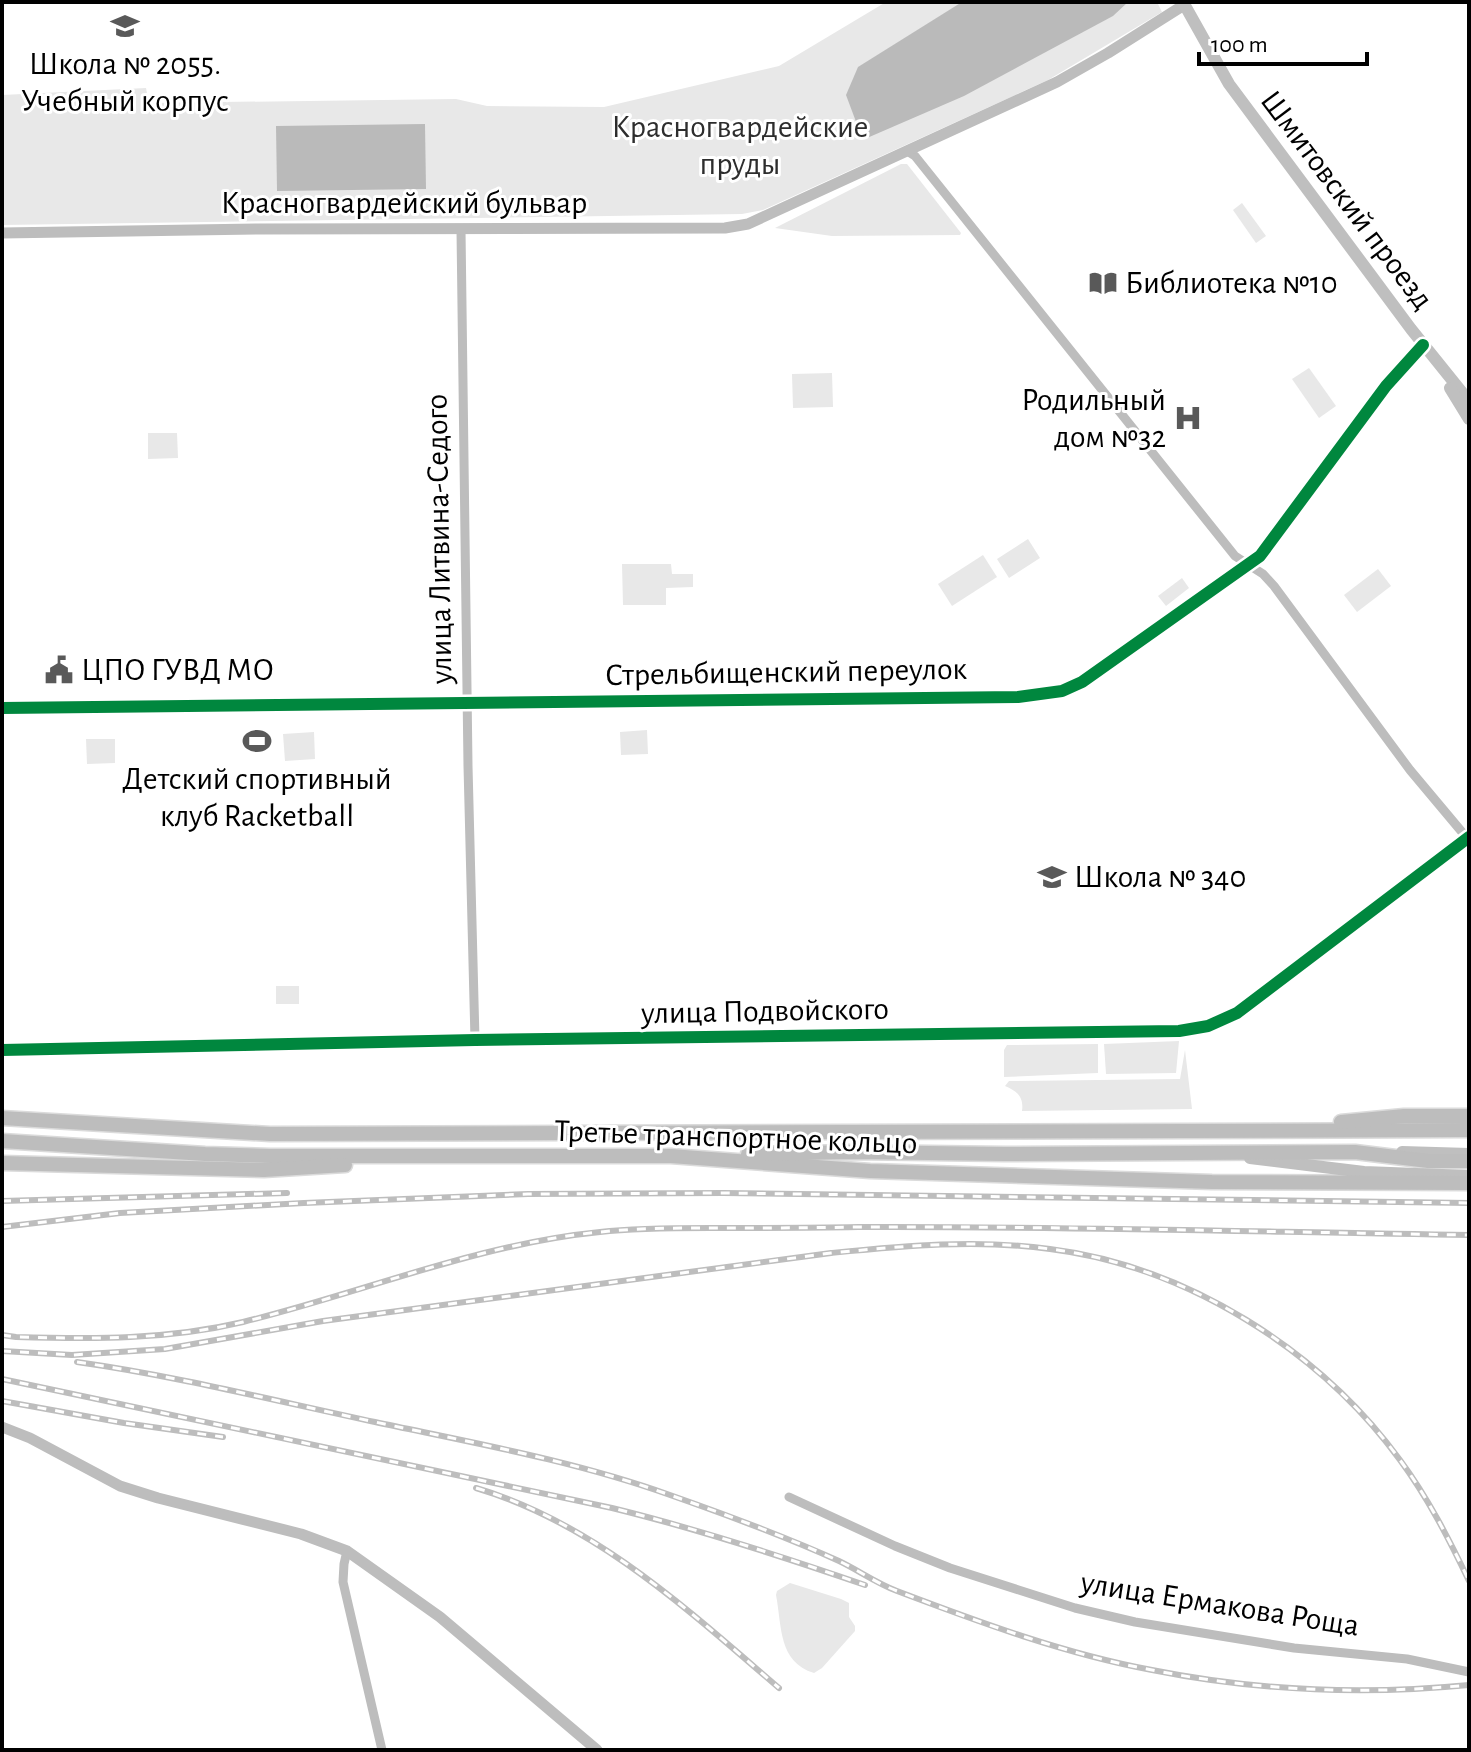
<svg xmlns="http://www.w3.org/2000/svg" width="1471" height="1752" font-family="'Alegreya Sans',sans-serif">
<rect width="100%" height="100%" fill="#fff"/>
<g fill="#e8e8e8">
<path d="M886 2H1157L1162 12 1048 80 763 210 742 214 2 225V95L146 88 149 103 456 99 487 106 604 107 779 66Z"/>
<path d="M901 164H907L961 233 960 235 832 236 775 228Z"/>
<path d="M1242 203 1266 236 1256 243 1233 210Z"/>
<path d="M1309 368 1336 406 1319 418 1292 379Z"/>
<path d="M832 373 833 407 793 408 792 374Z"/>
<path d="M148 433H177L178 458 148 459Z"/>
<path d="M1028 539 1040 558 1009 578 997 559Z"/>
<path d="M983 555 997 577 952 606 938 584Z"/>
<path d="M622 564H671L672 574H693V587L666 588V605H623Z"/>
<path d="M1378 569 1391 586 1357 612 1344 595Z"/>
<path d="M1182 578 1189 588 1166 606 1158 596Z"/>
<path d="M647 730 648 754 621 755 620 732Z"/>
<path d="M314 732 315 759 285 761 283 734Z"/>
<path d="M86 739H115V763L87 764Z"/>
<rect x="276" y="986" width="23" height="18"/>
<path d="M1179 1041 1176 1073 1106 1074 1104 1044Z"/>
<path d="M1098 1044V1073L1004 1077V1050L1007 1045Z"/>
<path d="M1185 1050 1192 1109 1022 1111C1024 1097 1017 1091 1005 1086L1009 1081 1180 1079Z"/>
<path d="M790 1583 841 1599 849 1603V1617L855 1626V1631L822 1668 814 1673C778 1662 782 1626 776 1595L777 1591Z"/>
</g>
<g fill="#bababa">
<path d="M962 2H1128L1113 16 964 96 867 138 861 135 846 95 858 67Z"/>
<path d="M425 124 426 189 277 191 276 126Z"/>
</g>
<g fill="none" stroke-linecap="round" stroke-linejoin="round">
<defs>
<g id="primary">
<path d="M2 1118 270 1134 1469 1130"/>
<path d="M1341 1122 1404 1116H1469"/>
<path d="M2 1141 205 1154 270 1156H671L870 1171 1212 1182 1469 1183"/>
<path d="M748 1154 852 1152 1005 1154 1355 1152 1428 1161H1469"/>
<path d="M2 1163 264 1170 345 1165"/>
</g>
</defs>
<use href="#primary" stroke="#dbdbdb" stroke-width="17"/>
<g stroke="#bdbdbd" stroke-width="9">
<path d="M907 151 915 156 1235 556 1263 574 1274 586 1410 770 1467 838"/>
<path d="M461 230 468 766 475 1040"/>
<path d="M789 1497 895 1546 950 1568 1075 1608 1135 1622 1294 1648 1407 1659 1469 1672"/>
<path d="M347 1551 344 1564 343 1582 382 1750"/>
</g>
<g stroke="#bdbdbd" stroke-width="11">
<path d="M2 233 259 229 725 228 748 224 1057 82 1108 53 1184 5"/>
<path d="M2 708 1018 697 1062 691 1082 682 1260 556 1386 386 1423 345"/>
<path d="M2 1050 475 1040 1179 1031 1208 1026 1237 1013 1469 837"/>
<path d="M2 1427 30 1438 120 1486 158 1498 301 1534 347 1551 440 1617 597 1750"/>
</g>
<g stroke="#bfbfbf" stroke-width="12">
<path d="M1183 2 1229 84 1411 329 1469 401"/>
<path d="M1450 388 1469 419"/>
<path d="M1402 1152 1469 1154"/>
<path d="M1250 1158 1364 1172 1469 1176"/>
</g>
<use href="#primary" stroke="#bdbdbd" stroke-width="14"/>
<defs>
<g id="rail">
<path d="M2 1201 287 1193"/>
<path d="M2 1227 120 1213 304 1203 528 1194 723 1193 1469 1203"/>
<path d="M2 1335 16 1337C94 1339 167 1340 243 1322 362 1293 477 1244 600 1232 636 1228 674 1228 710 1228 759 1228 808 1228 858 1227 1061 1226 1265 1232 1469 1235"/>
<path d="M2 1351 72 1355 165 1349 323 1321 831 1253C904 1246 976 1239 1050 1249 1186 1266 1320 1350 1400 1460 1428 1498 1449 1539 1469 1581"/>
<path d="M77 1362C177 1376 276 1401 375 1422 474 1443 575 1461 670 1495 727 1515 784 1536 839 1561 858 1570 876 1583 897 1591 979 1622 1065 1654 1152 1670 1257 1691 1363 1695 1469 1685"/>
<path d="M2 1379 612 1508C698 1529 781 1556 865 1585"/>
<path d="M2 1401 124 1423 223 1437"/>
<path d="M476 1488C594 1523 687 1609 779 1688"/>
</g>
</defs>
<use href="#rail" stroke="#bdbdbd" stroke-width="6"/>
<use href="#rail" stroke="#fff" stroke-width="3" stroke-dasharray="9" stroke-linecap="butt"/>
<defs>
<g id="cycleway">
<path d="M2 708 1018 697 1062 691 1082 682 1260 556 1386 386 1423 345"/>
<path d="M2 1050 475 1040 1179 1031 1208 1026 1237 1013 1469 837"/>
</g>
</defs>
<use href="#cycleway" stroke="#fff" stroke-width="17"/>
<use href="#cycleway" stroke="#00873e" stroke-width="12"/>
</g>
<defs>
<symbol id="school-bare" viewBox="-9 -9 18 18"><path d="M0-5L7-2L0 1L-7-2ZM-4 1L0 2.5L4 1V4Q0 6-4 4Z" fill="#595959" stroke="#fff" stroke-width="2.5" paint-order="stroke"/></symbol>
<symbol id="library-bare" viewBox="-9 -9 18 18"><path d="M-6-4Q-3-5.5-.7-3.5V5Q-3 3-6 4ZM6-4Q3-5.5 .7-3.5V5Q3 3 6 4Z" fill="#595959" stroke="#fff" stroke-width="2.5" paint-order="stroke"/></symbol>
<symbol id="hospital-bare" viewBox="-9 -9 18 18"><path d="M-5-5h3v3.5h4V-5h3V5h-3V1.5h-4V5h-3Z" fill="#595959" stroke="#fff" stroke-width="2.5" paint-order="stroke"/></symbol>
<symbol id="civic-bare" viewBox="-9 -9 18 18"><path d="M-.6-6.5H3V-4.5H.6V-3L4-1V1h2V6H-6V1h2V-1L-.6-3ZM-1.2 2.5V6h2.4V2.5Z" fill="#595959" stroke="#fff" stroke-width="2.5" paint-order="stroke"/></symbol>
<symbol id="stadium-bare" viewBox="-9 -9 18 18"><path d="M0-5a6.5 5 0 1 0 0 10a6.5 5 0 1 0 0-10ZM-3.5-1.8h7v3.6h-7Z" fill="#595959" stroke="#fff" stroke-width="2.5" paint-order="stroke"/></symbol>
</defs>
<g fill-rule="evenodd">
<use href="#school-bare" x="105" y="6" width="40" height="40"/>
<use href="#library-bare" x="1083" y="263" width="40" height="40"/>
<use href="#hospital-bare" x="1168" y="398" width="40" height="40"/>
<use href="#civic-bare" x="39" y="650" width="40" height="40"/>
<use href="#stadium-bare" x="237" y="721" width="40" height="40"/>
<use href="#school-bare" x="1032" y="857" width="40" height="40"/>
</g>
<g text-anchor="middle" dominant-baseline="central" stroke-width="6" stroke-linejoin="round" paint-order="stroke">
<g font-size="32" fill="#000" stroke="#fff" text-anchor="start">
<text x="125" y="64" text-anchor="middle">Школа № 2055.<tspan x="125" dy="37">Учебный корпус</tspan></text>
<text x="1125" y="283">Библиотека №10</text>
<text x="1166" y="400" text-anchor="end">Родильный<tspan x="1166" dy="37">дом №32</tspan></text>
<text x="81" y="670">ЦПО ГУВД МО</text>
<text x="257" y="779" text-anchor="middle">Детский спортивный<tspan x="257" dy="37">клуб Racketball</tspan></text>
<text x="1074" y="877">Школа № 340</text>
</g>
<g font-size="32" fill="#2d2d2d" stroke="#fff">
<text x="740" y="127">Красногвардейские<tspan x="740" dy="37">пруды</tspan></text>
</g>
<g font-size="32" fill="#000" stroke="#fff">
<text transform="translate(1347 200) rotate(53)">Шмитовский проезд</text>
<text x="404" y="203">Красногвардейский бульвар</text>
<text transform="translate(439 539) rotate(-91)">улица Литвина-Седого</text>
<text transform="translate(786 672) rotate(-1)">Стрельбищенский переулок</text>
<text transform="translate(765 1011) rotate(-1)">улица Подвойского</text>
<text transform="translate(736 1137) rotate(2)">Третье транспортное кольцо</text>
<text transform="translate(1220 1604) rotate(9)">улица Ермакова Роща</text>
</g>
</g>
<rect width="1471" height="1752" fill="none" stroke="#000000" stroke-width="8"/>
<path d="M1199 52v12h168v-12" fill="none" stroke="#000000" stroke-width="4"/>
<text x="1211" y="52" font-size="24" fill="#000000" stroke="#ffffff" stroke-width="6" paint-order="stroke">100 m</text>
</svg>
